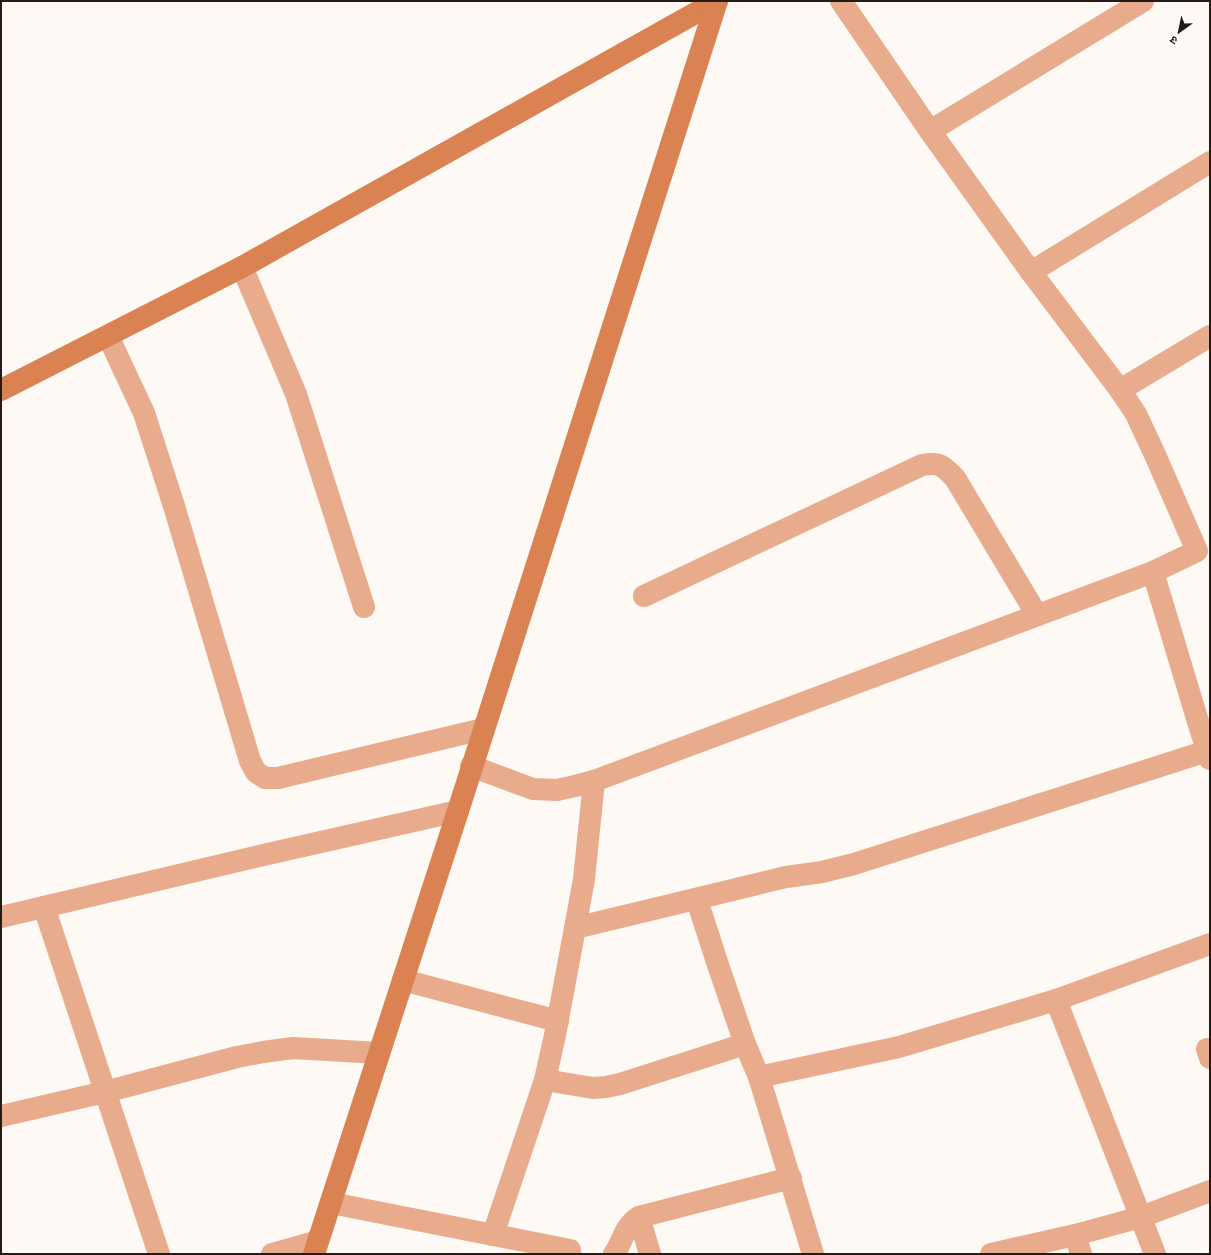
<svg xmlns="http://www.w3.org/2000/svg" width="1211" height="1255" font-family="Jost,'Noto Sans Devanagari',sans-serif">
<rect width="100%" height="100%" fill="#fef9f5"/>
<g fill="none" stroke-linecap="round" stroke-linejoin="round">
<g stroke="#e8ab8c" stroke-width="22">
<path d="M930 131 1143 1"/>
<path d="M242 267 296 394 364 607"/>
<path d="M1031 272 1210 162"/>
<path d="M108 336 144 413 174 506 250 761 256 772 265 778H278L483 729"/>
<path d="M1120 390 1210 336"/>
<path d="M1153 572 1199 725 1210 759"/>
<path d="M644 596 922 465C940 462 942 465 955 478L1037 615"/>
<path d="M471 766 533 789 557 790 575 786 594 781 1153 572 1197 551 1156 457 1136 414 1120 390 1031 272 930 131 841 1"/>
<path d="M697 900 717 962 745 1044 759 1077 813 1254"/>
<path d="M44 907 159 1254"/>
<path d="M1 917 259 856 458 811"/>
<path d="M575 928 584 879 594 781"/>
<path d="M403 980 558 1021"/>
<path d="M1056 1000 1155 1254"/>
<path d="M1207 1049 1210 1058"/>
<path d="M759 1077 899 1047 1056 1000 1210 944"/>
<path d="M545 1080 593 1088 606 1087 620 1084 745 1044"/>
<path d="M1 1116 105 1092 237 1057 263 1052 293 1048 379 1053"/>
<path d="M331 1203 570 1250"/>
<path d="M639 1217 650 1254"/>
<path d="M493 1235 545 1080 555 1035 575 928 786 877 822 872 854 864 1207 751"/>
<path d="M1075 1235 1081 1254"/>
<path d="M272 1254 318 1241"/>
<path d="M614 1254C624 1240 623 1227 639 1217L791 1178"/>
<path d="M991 1254 1075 1235 1141 1217 1210 1191"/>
</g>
<g stroke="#db8252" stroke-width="22">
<path d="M1 390 242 267 717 1"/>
<path d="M314 1254 458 811 717 1"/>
</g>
</g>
<rect width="1211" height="1255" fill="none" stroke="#241b14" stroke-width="4"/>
<g transform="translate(1179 32) rotate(213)" stroke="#ffffff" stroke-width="3" paint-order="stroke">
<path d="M0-3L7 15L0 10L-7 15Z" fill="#241b14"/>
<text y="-6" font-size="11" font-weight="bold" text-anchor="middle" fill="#241b14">उ</text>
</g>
</svg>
